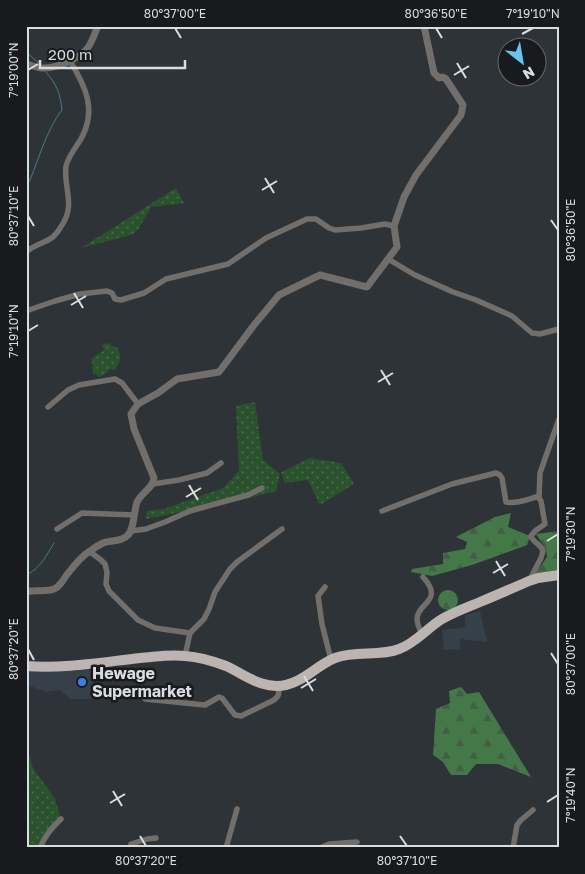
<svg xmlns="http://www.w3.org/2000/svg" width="585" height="874" font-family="'Golos Text',sans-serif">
<defs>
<pattern id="forest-firs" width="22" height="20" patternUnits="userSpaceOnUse" patternTransform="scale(1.25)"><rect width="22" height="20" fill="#457848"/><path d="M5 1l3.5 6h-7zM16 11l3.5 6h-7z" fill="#435d46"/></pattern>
<pattern id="park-dots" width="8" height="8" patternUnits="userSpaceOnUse" patternTransform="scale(1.25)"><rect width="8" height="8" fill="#2a532d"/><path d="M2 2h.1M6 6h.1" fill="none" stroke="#486b4b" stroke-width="1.8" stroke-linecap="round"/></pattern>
</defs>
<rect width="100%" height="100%" fill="#2e3338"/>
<g fill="#364048">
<path d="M480 611 487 642 460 639V649L444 650 442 630 465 627V615Z"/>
<path d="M26 668 92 670 96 699H71L59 690 46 692 30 686 26 689Z"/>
</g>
<g fill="url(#forest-firs)">
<path d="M511 513 508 527 530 536 527 545 472 565 432 576 411 572 412 569 443 564V553L465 549 467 542 456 537 495 517Z"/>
<path d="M559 531V570L536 573 547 557 546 549 536 534Z"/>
<circle cx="448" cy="600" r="10"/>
<path d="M461 687 467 694 479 692 531 777 498 764H476L467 775H451L443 762 433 755 436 709 450 703 449 691Z"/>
</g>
<g fill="url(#park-dots)">
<path d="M176 188 184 203 151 207 138 230 131 235 81 248Z"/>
<path d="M107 343 118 348C122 358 120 361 115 370L110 369 104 375 99 377 93 373 92 359C96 354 100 354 104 350L102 345Z"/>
<path d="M255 402 263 460 280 474 276 491 237 501 146 519 147 511 164 509 223 488 239 471 236 406Z"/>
<path d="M310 458 341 463 354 484 320 505 308 480 285 483 281 472Z"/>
<path d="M26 753 30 757 33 768 55 799 61 819 40 848H26Z"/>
</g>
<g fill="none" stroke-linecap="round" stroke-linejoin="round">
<g stroke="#467c8c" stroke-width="1">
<path d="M26 52 41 65"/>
<path d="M26 185 30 180C39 158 47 129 62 110 60 93 57 85 46 72"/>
<path d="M26 575C40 569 46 556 54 543"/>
</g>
<g stroke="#716e6c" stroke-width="5.5">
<path d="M26 252C34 245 45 243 53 237 56 234 60 229 62 225 76 205 63 186 66 166 68 157 76 147 81 139 97 110 86 87 70 61"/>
<path d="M388 259 415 275 453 292 476 300 512 316 532 333 540 334 559 329"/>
<path d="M26 311 55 301 80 294 107 291 112 293 115 299 121 300 144 293 166 279 228 264 266 238 307 219H316L329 228 335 230 361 228 385 224 394 226"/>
<path d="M48 407 68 390 79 385 115 379 122 383 138 404"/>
<path d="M153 484 179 480 207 473 221 463"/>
<path d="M539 498 540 473 559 419"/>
<path d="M382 511 452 484 496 473 500 475 502 478 506 502C516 504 526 500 536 497L539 498 541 501 545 524 535 531 531 536C533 543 541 544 543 551L541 558 529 581"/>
<path d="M57 529 82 513 134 515"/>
<path d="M131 531 146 529 165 522 190 511 248 495 262 488"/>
<path d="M89 551 101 560 105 564 107 572 106 584 109 591 138 620 155 628 190 633"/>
<path d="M325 587 318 596 322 624 331 660"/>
<path d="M422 634C420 630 417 624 417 619 417 603 445 601 423 577"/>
<path d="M185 656 190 633 204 619 209 609 215 592 230 569 237 562 282 529"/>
<path d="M145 699 205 705 219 697 222 698 235 715 241 716 274 700 278 696 280 686"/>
<path d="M40 848C45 835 52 828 61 819"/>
<path d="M132 848 131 844 147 839 156 838"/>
<path d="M226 848 237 809"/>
<path d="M320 848 329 844 357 842"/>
<path d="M513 848 517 825 521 820 533 810"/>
</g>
<g stroke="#716e6c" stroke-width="7">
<path d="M26 64C31 65 37 68 42 68 54 69 76 60 85 51 92 45 94 34 98 26"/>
<path d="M26 592C36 589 48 593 56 588 61 585 63 580 66 576 73 567 80 557 90 551 94 548 99 545 103 543 111 540 122 542 128 535 134 529 134 511 137 502 142 492 153 488 154 478L134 429 131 414 138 404 158 393 177 379 219 372 254 325 279 295 320 275 367 287 397 247 394 226 404 197 416 175 461 115 463 105 446 79 442 77 439 78 434 73 424 26"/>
</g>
<path stroke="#bcb4b0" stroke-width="10" d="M26 666C63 669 103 662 140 658 155 657 170 654 185 656 199 657 213 661 226 666 246 675 262 690 286 685 305 681 317 665 335 658 356 650 379 657 399 649 416 643 427 628 442 619 454 612 468 607 480 602 497 595 513 588 529 581L538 578 559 575"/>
</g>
<path fill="none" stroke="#dadde0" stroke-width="2" d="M175 28 181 38M436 28 442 38M522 34 533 28M457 63 466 78M28 70 38 64M454 75 469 66M265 178 274 193M262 190 277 181M28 216 34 226M551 220 558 230M74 293 83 308M71 305 86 296M28 331 38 325M381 370 390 385M378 382 393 373M189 485 198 500M186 497 201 488M547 541 558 534M496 561 505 576M493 573 508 564M28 649 34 660M551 653 558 664M304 676 313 691M301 688 316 679M113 791 122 806M547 802 558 795M110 803 125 794M140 836 146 846M400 836 407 846"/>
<circle fill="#3f7fe0" stroke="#181a1d" stroke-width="2" cx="82" cy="682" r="5"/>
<g text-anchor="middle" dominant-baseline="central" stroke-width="5" stroke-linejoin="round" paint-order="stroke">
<g font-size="16" font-weight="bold" fill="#dadde0" stroke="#181a1d" text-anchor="start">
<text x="92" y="673">Hewage<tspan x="92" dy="18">Supermarket</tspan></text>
</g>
</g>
<rect width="585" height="874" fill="none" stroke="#181a1d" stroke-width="55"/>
<g transform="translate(522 62) rotate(149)"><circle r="24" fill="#181a1d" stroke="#66686b"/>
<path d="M0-4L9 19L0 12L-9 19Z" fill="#67c4ef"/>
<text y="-8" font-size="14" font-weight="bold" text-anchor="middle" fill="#dadde0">N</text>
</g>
<path d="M40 60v8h145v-8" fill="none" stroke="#dadde0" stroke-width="2.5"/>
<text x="48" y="60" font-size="15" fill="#dadde0" stroke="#181a1d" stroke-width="4" paint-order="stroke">200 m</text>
<rect x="28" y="28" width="530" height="818" fill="none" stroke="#dadde0" stroke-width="2"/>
<g font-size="12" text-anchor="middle" fill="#dadde0">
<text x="175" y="18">80°37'00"E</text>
<text x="436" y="18">80°36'50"E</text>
<text x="533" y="18">7°19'10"N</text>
<text transform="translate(14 70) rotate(-90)" y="4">7°19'00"N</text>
<text transform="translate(14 216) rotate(-90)" y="4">80°37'10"E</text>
<text transform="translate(571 230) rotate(-90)" y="4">80°36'50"E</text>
<text transform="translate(14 331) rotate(-90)" y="4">7°19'10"N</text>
<text transform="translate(571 534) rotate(-90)" y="4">7°19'30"N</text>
<text transform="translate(14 649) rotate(-90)" y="4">80°37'20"E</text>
<text transform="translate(571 664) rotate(-90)" y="4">80°37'00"E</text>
<text transform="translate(571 795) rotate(-90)" y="4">7°19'40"N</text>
<text x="146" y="865">80°37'20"E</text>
<text x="407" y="865">80°37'10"E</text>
</g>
</svg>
